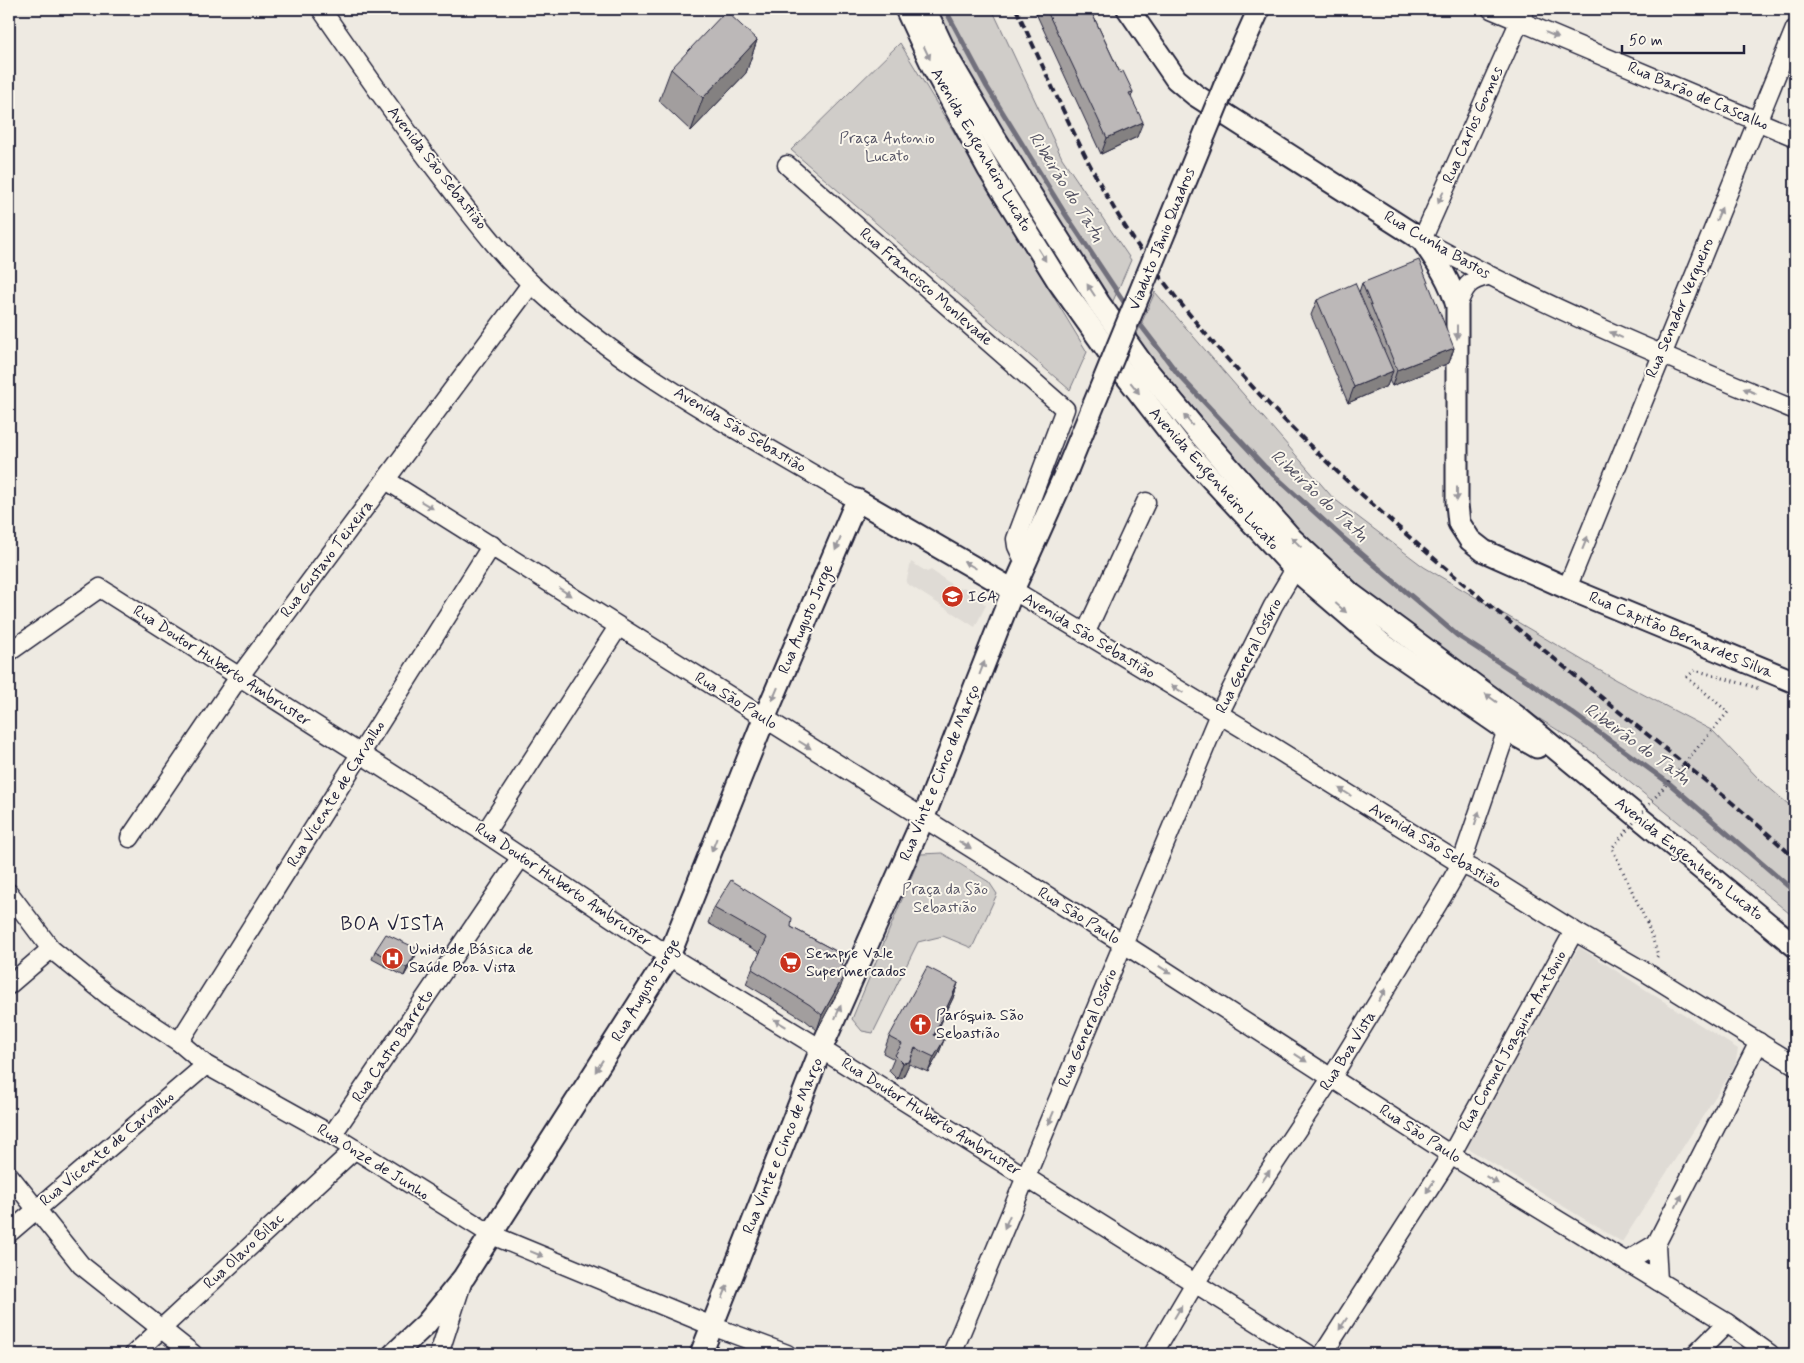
<svg xmlns="http://www.w3.org/2000/svg" width="1804" height="1363" font-family="Mynerve,sans-serif">
<rect width="100%" height="100%" fill="#eeeae2"/>
<filter id="ink" filterUnits="userSpaceOnUse"><feTurbulence type="fractalNoise" baseFrequency=".02" numOctaves="2"/><feDisplacementMap in="SourceGraphic" scale="10" xChannelSelector="R" yChannelSelector="G"/><feConvolveMatrix kernelMatrix="1 2 1 2 8 2 1 2 1" color-interpolation-filters="sRGB"/></filter>
<g filter="url(#ink)">
<g fill="#dfdbd5">
<path d="M911 562 927 572 931 570 958 589 964 587 986 605 975 627 906 583Z"/>
<path d="M1579 947 1738 1049 1735 1066 1622 1242 1464 1146Z"/>
</g>
<g fill="#d0cdc9" stroke="#797882">
<path d="M931 9H992L1062 158 1131 260 1110 308 1043 205Z"/>
<path d="M900 43 1087 352 1070 390 791 150Z"/>
<path d="M1155 292 1333 498 1424 567 1616 680 1713 731 1759 779 1795 810V918L1593 752 1501 695 1342 574 1277 507 1135 338Z"/>
<path d="M942 853 989 882 997 894 972 948 943 936 918 942 873 1033 862 1031 852 1019 921 854Z"/>
</g>
<g fill="none" stroke-linecap="round" stroke-linejoin="round">
<g stroke="#716f7c" stroke-width="5">
<path d="M945 9 987 87 1064 212 1128 308"/>
<path d="M1136 319 1178 374 1264 466 1343 538 1458 636 1531 683 1670 784 1795 892"/>
</g>
<defs>
<g id="minor">
<path d="M321 9C364 71 407 133 454 193 478 224 504 258 533 285 628 374 746 434 857 500"/>
<path d="M1491 9 1795 137"/>
<path d="M1525 9 1422 240C1542 306 1669 358 1795 410"/>
<path d="M787 165 1065 409 1016 539 1017 546 1025 563"/>
<path d="M1457 306C1465 287 1467 281 1487 276"/>
<path d="M386 480 1124 944 1451 1155 1727 1323 1770 1354"/>
<path d="M1567 588 1795 29"/>
<path d="M1013 590 1244 729 1461 864 1483 874 1574 931 1647 973 1795 1065"/>
<path d="M1085 634 1146 502"/>
<path d="M9 652 100 588 485 833 669 956 821 1049 1308 1354"/>
<path d="M485 833 618 627"/>
<path d="M130 838 239 677 531 284"/>
<path d="M9 893 51 949 109 996 179 1042 206 1065 332 1135 492 1235 712 1326 787 1354"/>
<path d="M9 985 51 949"/>
<path d="M179 1042 492 545"/>
<path d="M332 1135 521 857"/>
<path d="M9 1175 81 1265 193 1354"/>
<path d="M9 1233 206 1065"/>
<path d="M1627 1261 1656 1244"/>
<path d="M1658 1281 1656 1244 1759 1042"/>
<path d="M134 1354 355 1149"/>
<path d="M439 1354 462 1283"/>
<path d="M952 1354 1219 714 1273 606 1295 569"/>
<path d="M1153 1354 1195 1283 1332 1077 1448 887 1461 864 1507 730"/>
<path d="M1323 1354 1451 1155 1574 931"/>
<path d="M1696 1354 1727 1323"/>
</g>
<g id="major">
<path d="M906 9 934 69 989 170 1058 281 1120 368 1179 444 1295 569 1381 643 1507 730 1537 747"/>
<path d="M925 9 948 58 995 138 1099 303 1146 369 1197 431 1292 539 1351 594 1516 716 1795 946"/>
<path d="M1128 9 1176 79 1195 95 1422 240C1437 262 1450 280 1457 306V504L1459 523 1470 540 1484 551 1567 588 1795 682"/>
<path d="M1225 85 1259 9"/>
<path d="M394 1354 426 1324 464 1277 669 956 764 719 857 500 1013 590"/>
<path d="M701 1354 821 1049 923 819 1013 590 1067 470"/>
</g>
</defs>
<use href="#minor" stroke="#22223b" stroke-width="21"/>
<use href="#major" stroke="#22223b" stroke-width="25"/>
<path stroke="#22223b" stroke-width="3" stroke-dasharray="1 4" stroke-linecap="butt" d="M1647 923 1658 955 1655 960"/>
<use href="#minor" stroke="#fbf7ec" stroke-width="18"/>
<use href="#major" stroke="#fbf7ec" stroke-width="21"/>
<path stroke="#22223b" stroke-width="4" stroke-dasharray="8 4" stroke-linecap="butt" d="M1016 9C1054 88 1089 176 1140 249 1265 427 1439 564 1606 701 1669 753 1736 802 1795 859"/>
<defs>
<path id="major-bridge" d="M1067 470 1225 85"/>
</defs>
<use href="#major-bridge" stroke="#22223b" stroke-width="25" stroke-linecap="butt"/>
<path stroke="#22223b" stroke-width="3" stroke-dasharray="1 4" stroke-linecap="butt" d="M1647 923 1612 848 1728 712 1687 677 1695 670 1761 689"/>
<use href="#major-bridge" stroke="#fbf7ec" stroke-width="21"/>
</g>
<g fill="#a29e9e" stroke="#22223b">
<path d="M1034 9H1090L1120 73 1133 92 1131 97 1137 137 1101 154Z"/>
<path d="M757 40 746 73 691 131 659 101 671 69Z"/>
<path d="M1362 283 1454 348 1449 363 1392 386 1389 380 1387 386 1348 403 1311 315 1317 300 1359 292Z"/>
<path d="M714 908 791 927 845 956 842 965 841 986 817 1030 805 1020 746 984 752 969 760 953 708 923Z"/>
<path d="M418 949 415 957 404 976 372 959 375 951Z"/>
<path d="M958 983 953 998 935 1036 944 1040 938 1055 928 1072 909 1064 903 1077 897 1079 889 1071 894 1059 883 1053 889 1037Z"/>
</g>
<g fill="#848181" stroke="#22223b">
<path d="M757 40 746 73 691 131 703 98Z"/>
<path d="M1143 122 1137 137 1101 154 1107 138Z"/>
<path d="M1454 348 1449 363 1392 386 1397 370Z"/>
<path d="M1393 371 1387 386 1348 403 1354 387Z"/>
<path d="M418 949 415 957 404 976 407 968Z"/>
<path d="M847 970 841 986 817 1030 822 1015Z"/>
<path d="M958 983 953 998 928 1050 934 1035Z"/>
<path d="M944 1040 938 1055 928 1072 934 1057Z"/>
<path d="M915 1048 909 1064 903 1077 897 1079 903 1063Z"/>
</g>
<g fill="#bcb8b8" stroke="#22223b">
<path d="M1046 9H1090L1120 73 1123 71 1133 92 1129 93 1143 122 1107 138Z"/>
<path d="M726 11 757 40 703 98 671 69Z"/>
<path d="M1419 260 1454 348 1397 370 1362 283Z"/>
<path d="M1355 283 1393 371 1354 387 1317 300Z"/>
<path d="M731 880 792 918 791 927 845 956 841 964 847 970 822 1015 810 1005 752 969 767 938 714 908Z"/>
<path d="M386 934 418 949 407 968 375 951Z"/>
<path d="M927 967 958 983 934 1035 944 1040 934 1057 915 1048 909 1062 903 1063 895 1055 902 1044 889 1037Z"/>
</g>
<defs><path id="oneway-solid" d="M-6-.8H1V-3.2L6.5 0L1 3.2V.8H-6Z" transform="scale(1.25)"/></defs>
<g fill="#99979c">
<use href="#oneway-solid" transform="translate(1552 35) rotate(23)"/>
<use href="#oneway-solid" transform="translate(927 53) rotate(65)"/>
<use href="#oneway-solid" transform="translate(1441 197) rotate(114)"/>
<use href="#oneway-solid" transform="translate(1719 214) rotate(-67)"/>
<use href="#oneway-solid" transform="translate(1042 255) rotate(58)"/>
<use href="#oneway-solid" transform="translate(1091 290) rotate(-123)"/>
<use href="#oneway-solid" transform="translate(1457 332) rotate(90)"/>
<use href="#oneway-solid" transform="translate(1616 335) rotate(-155)"/>
<use href="#oneway-solid" transform="translate(1135 388) rotate(52)"/>
<use href="#oneway-solid" transform="translate(1750 391) rotate(-158)"/>
<use href="#oneway-solid" transform="translate(1188 420) rotate(-129)"/>
<use href="#oneway-solid" transform="translate(1457 494) rotate(90)"/>
<use href="#oneway-solid" transform="translate(427 505) rotate(31)"/>
<use href="#oneway-solid" transform="translate(1296 542) rotate(-136)"/>
<use href="#oneway-solid" transform="translate(1585 543) rotate(-68)"/>
<use href="#oneway-solid" transform="translate(838 544) rotate(113)"/>
<use href="#oneway-solid" transform="translate(970 565) rotate(-150)"/>
<use href="#oneway-solid" transform="translate(565 592) rotate(33)"/>
<use href="#oneway-solid" transform="translate(1341 608) rotate(41)"/>
<use href="#oneway-solid" transform="translate(982 668) rotate(-69)"/>
<use href="#oneway-solid" transform="translate(1177 689) rotate(-149)"/>
<use href="#oneway-solid" transform="translate(775 694) rotate(113)"/>
<use href="#oneway-solid" transform="translate(1491 698) rotate(-144)"/>
<use href="#oneway-solid" transform="translate(805 745) rotate(32)"/>
<use href="#oneway-solid" transform="translate(1345 792) rotate(-148)"/>
<use href="#oneway-solid" transform="translate(1477 818) rotate(-72)"/>
<use href="#oneway-solid" transform="translate(714 845) rotate(111)"/>
<use href="#oneway-solid" transform="translate(965 845) rotate(32)"/>
<use href="#oneway-solid" transform="translate(1165 970) rotate(33)"/>
<use href="#oneway-solid" transform="translate(1382 995) rotate(-59)"/>
<use href="#oneway-solid" transform="translate(838 1012) rotate(-66)"/>
<use href="#oneway-solid" transform="translate(780 1023) rotate(-149)"/>
<use href="#oneway-solid" transform="translate(1301 1058) rotate(33)"/>
<use href="#oneway-solid" transform="translate(599 1066) rotate(122)"/>
<use href="#oneway-solid" transform="translate(1051 1118) rotate(113)"/>
<use href="#oneway-solid" transform="translate(1266 1176) rotate(-56)"/>
<use href="#oneway-solid" transform="translate(1492 1180) rotate(31)"/>
<use href="#oneway-solid" transform="translate(1430 1187) rotate(123)"/>
<use href="#oneway-solid" transform="translate(1679 1201) rotate(-63)"/>
<use href="#oneway-solid" transform="translate(1007 1222) rotate(113)"/>
<use href="#oneway-solid" transform="translate(537 1254) rotate(22)"/>
<use href="#oneway-solid" transform="translate(725 1292) rotate(-68)"/>
<use href="#oneway-solid" transform="translate(1178 1312) rotate(-59)"/>
<use href="#oneway-solid" transform="translate(1343 1324) rotate(123)"/>
</g>
</g>
<defs>
<symbol id="university-disc" viewBox="-11 -11 22 22"><circle r="9.5" fill="#c8321e" stroke="#fbf7ec"/><path d="M0-5L7-2L0 1L-7-2ZM-4 1L0 2.5L4 1V4Q0 6-4 4Z" fill="#fff"/></symbol>
<symbol id="hospital-disc" viewBox="-11 -11 22 22"><circle r="9.5" fill="#c8321e" stroke="#fbf7ec"/><path d="M-5-5h3v3.5h4V-5h3V5h-3V1.5h-4V5h-3Z" fill="#fff"/></symbol>
<symbol id="supermarket-disc" viewBox="-11 -11 22 22"><circle r="9.5" fill="#c8321e" stroke="#fbf7ec"/><path d="M-6-5.5h2.5l.6 2H6L4.5 2H-2.5L-4.4-4H-6ZM-1.5 3.2a1.3 1.3 0 1 0 .1 0ZM3 3.2a1.3 1.3 0 1 0 .1 0Z" fill="#fff"/></symbol>
<symbol id="church-disc" viewBox="-11 -11 22 22"><circle r="9.5" fill="#c8321e" stroke="#fbf7ec"/><path d="M-1.2-6h2.4v3.5h3.3v2.4h-3.3V6h-2.4V-.1h-3.3v-2.4h3.3Z" fill="#fff"/></symbol>
</defs>
<g fill-rule="evenodd">
<use href="#university-disc" x="940" y="584" width="25" height="25"/>
<use href="#hospital-disc" x="380" y="946" width="25" height="25"/>
<use href="#supermarket-disc" x="778" y="950" width="25" height="25"/>
<use href="#church-disc" x="908" y="1012" width="25" height="25"/>
</g>
<g text-anchor="middle" dominant-baseline="central" stroke-width="4" stroke-linejoin="round" paint-order="stroke">
<g font-size="16" fill="#22223b" stroke="#fbf7ec">
<text transform="translate(1698 96) rotate(23)">Rua Barão de Cascalho</text>
<text transform="translate(1473 125) rotate(-66)">Rua Carlos Gomes</text>
<text transform="translate(981 150) rotate(60)">Avenida Engenheiro Lucato</text>
<text transform="translate(437 168) rotate(52)">Avenida São Sebastião</text>
<text transform="translate(1162 239) rotate(-68)">Viaduto Jânio Quadros</text>
<text transform="translate(1437 245) rotate(30)">Rua Cunha Bastos</text>
<text transform="translate(926 287) rotate(41)">Rua Francisco Monlevade</text>
<text transform="translate(1680 308) rotate(-67)">Rua Senador Vergueiro</text>
<text transform="translate(740 430) rotate(31)">Avenida São Sebastião</text>
<text transform="translate(1214 479) rotate(48)">Avenida Engenheiro Lucato</text>
<text transform="translate(327 559) rotate(-53)">Rua Gustavo Teixeira</text>
<text transform="translate(806 619) rotate(-67)">Rua Augusto Jorge</text>
<text transform="translate(1681 635) rotate(23)">Rua Capitão Bernardes Silva</text>
<text transform="translate(1089 636) rotate(31)">Avenida São Sebastião</text>
<text transform="translate(1249 656) rotate(-63)">Rua General Osório</text>
<text transform="translate(222 666) rotate(33)">Rua Doutor Huberto Ambruster</text>
<text transform="translate(736 701) rotate(32)">Rua São Paulo</text>
<text transform="translate(940 773) rotate(-68)">Rua Vinte e Cinco de Março</text>
<text transform="translate(336 794) rotate(-58)">Rua Vicente de Carvalho</text>
<text transform="translate(1435 846) rotate(31)">Avenida São Sebastião</text>
<text transform="translate(1689 859) rotate(39)">Avenida Engenheiro Lucato</text>
<text transform="translate(563 885) rotate(34)">Rua Doutor Huberto Ambruster</text>
<text transform="translate(1079 916) rotate(32)">Rua São Paulo</text>
<text transform="translate(646 990) rotate(-59)">Rua Augusto Jorge</text>
<text transform="translate(1088 1028) rotate(-67)">Rua General Osório</text>
<text transform="translate(1513 1041) rotate(-61)">Rua Coronel Joaquim Antônio</text>
<text transform="translate(393 1046) rotate(-56)">Rua Castro Barreto</text>
<text transform="translate(1348 1051) rotate(-58)">Rua Boa Vista</text>
<text transform="translate(931 1117) rotate(32)">Rua Doutor Huberto Ambruster</text>
<text transform="translate(1420 1134) rotate(33)">Rua São Paulo</text>
<text transform="translate(783 1146) rotate(-68)">Rua Vinte e Cinco de Março</text>
<text transform="translate(107 1149) rotate(-40)">Rua Vicente de Carvalho</text>
<text transform="translate(373 1162) rotate(32)">Rua Onze de Junho</text>
<text transform="translate(244 1251) rotate(-43)">Rua Olavo Bilac</text>
</g>
<g font-size="16" fill="#565566" stroke="#fbf7ec">
<text x="887" y="138">Praça Antonio<tspan x="887" dy="18">Lucato</tspan></text>
<text x="945" y="889">Praça da São<tspan x="945" dy="18">Sebastião</tspan></text>
</g>
<g font-size="16" fill="#22223b" stroke="#fbf7ec" text-anchor="start">
<text x="968" y="597">IGA</text>
<text x="409" y="949">Unidade Básica de<tspan x="409" dy="18">Saúde Boa Vista</tspan></text>
<text x="806" y="953">Sempre Vale<tspan x="806" dy="18">Supermercados</tspan></text>
<text x="936" y="1015">Paróquia São<tspan x="936" dy="18">Sebastião</tspan></text>
</g>
<g font-size="18" font-style="italic" fill="#575666" stroke="#fbf7ec">
<text transform="translate(1066 187) rotate(58)">Ribeirão do Tatu</text>
<text transform="translate(1319 496) rotate(43)">Ribeirão do Tatu</text>
<text transform="translate(1637 744) rotate(36)">Ribeirão do Tatu</text>
</g>
<g font-size="19" letter-spacing="1" fill="#22223b" stroke="#fbf7ec">
<text x="393" y="924">BOA VISTA</text>
</g>
</g>
<rect width="1804" height="1363" fill="none" stroke="#fbf7ec" stroke-width="30"/>
<rect x="15" y="15" width="1774" height="1333" fill="none" stroke="#22223b" stroke-width="2" filter="url(#ink)"/>
<path d="M1622 45v8h122v-8" fill="none" stroke="#22223b" stroke-width="2.5"/>
<text x="1629" y="45" font-size="15" fill="#22223b" stroke="#fbf7ec" stroke-width="4" paint-order="stroke">50 m</text>
</svg>
